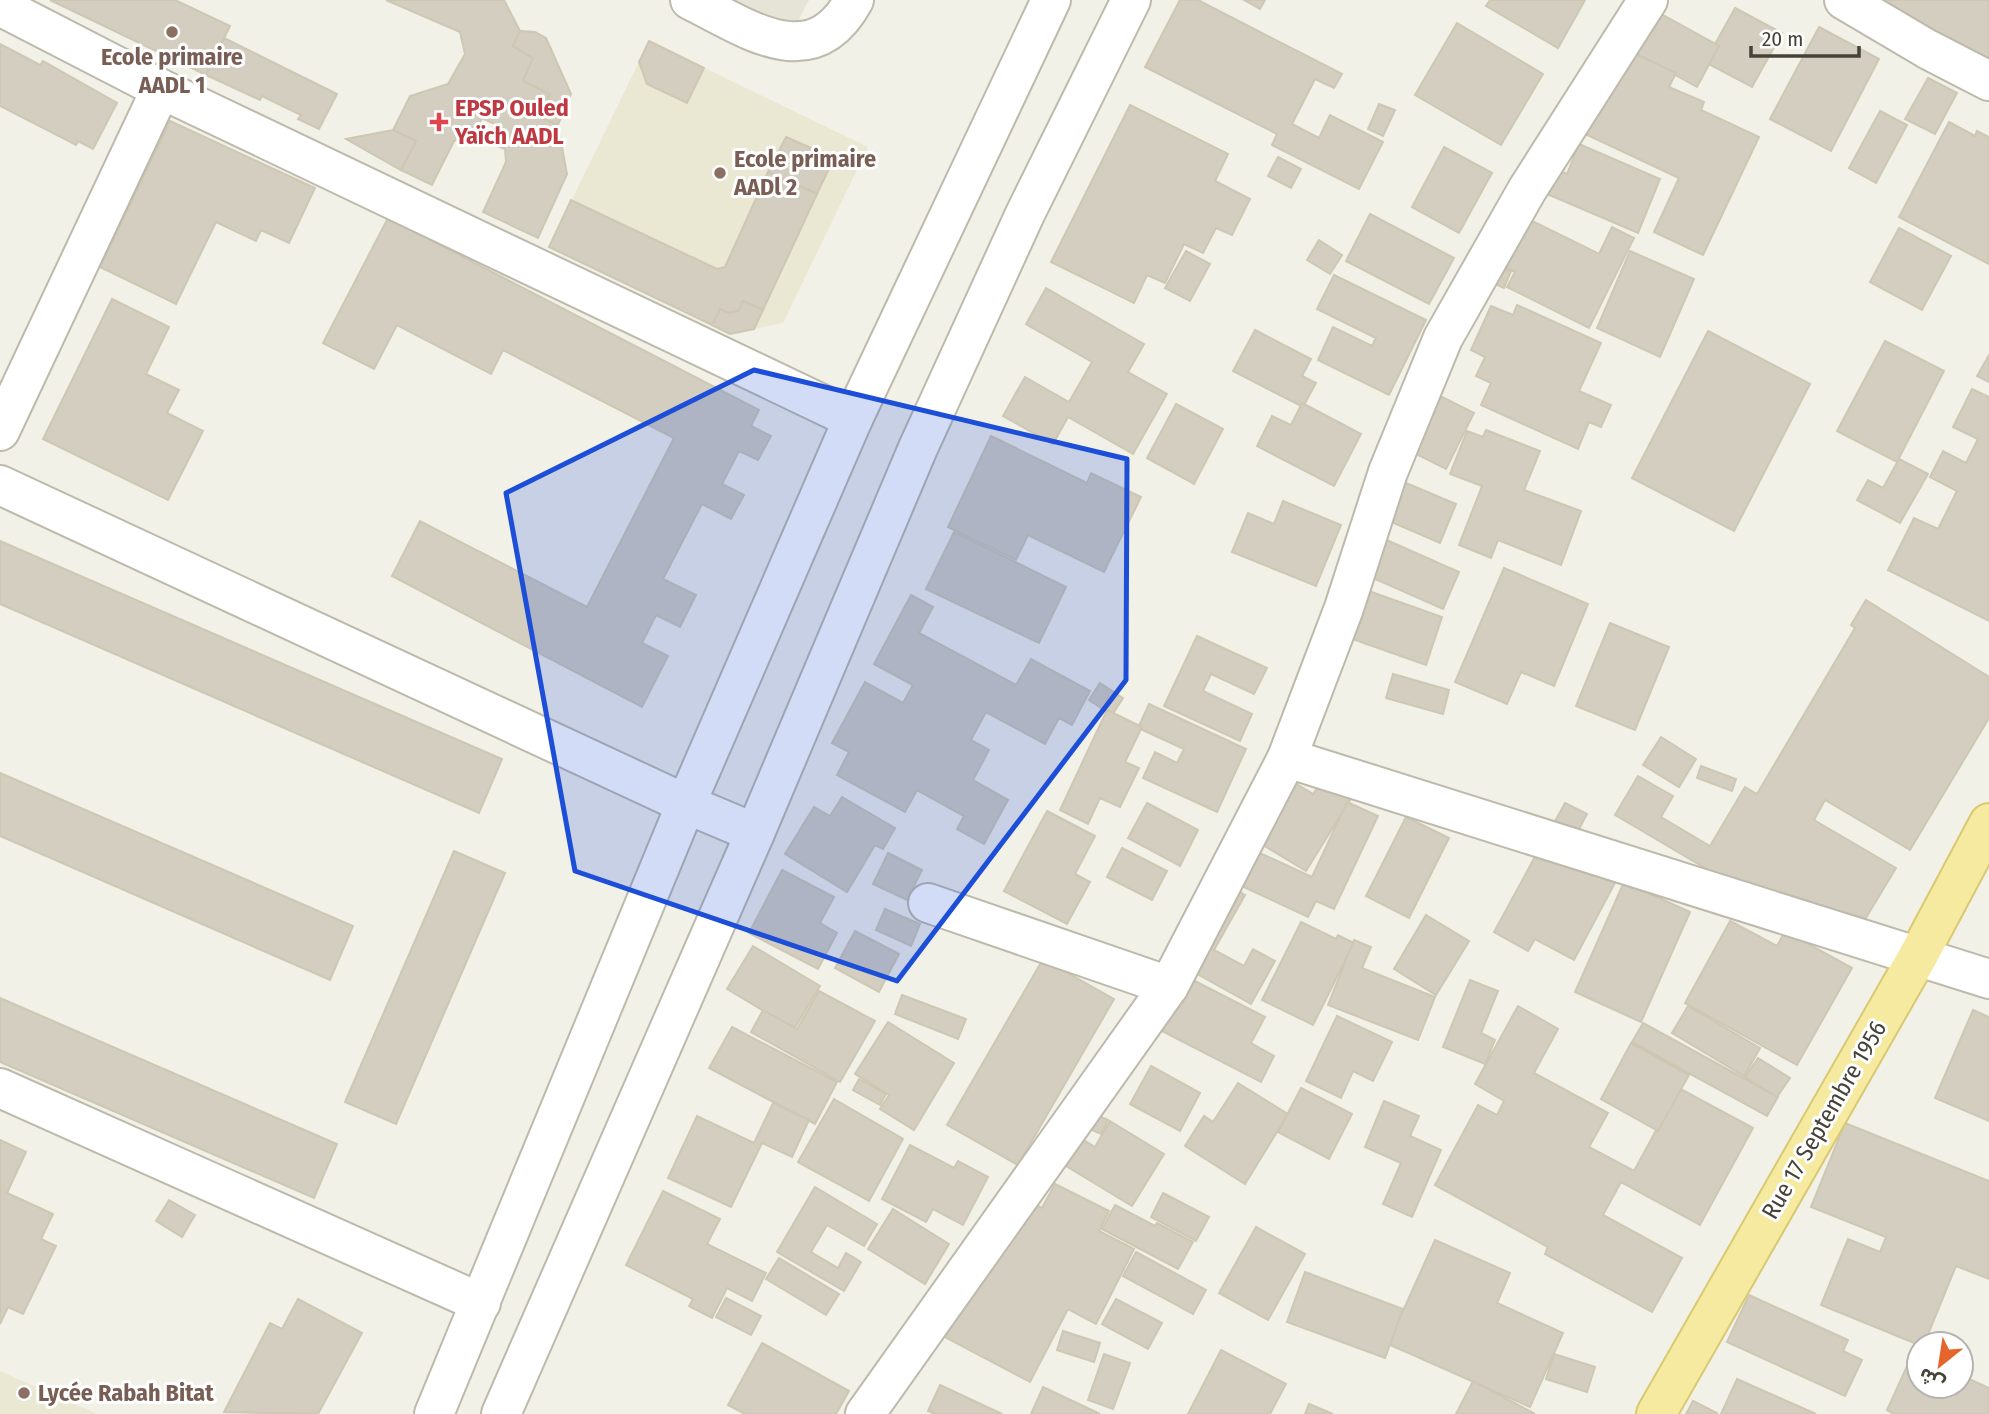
<svg xmlns="http://www.w3.org/2000/svg" width="1989" height="1414" font-family="'Fira Sans Condensed','Noto Sans Arabic',sans-serif">
<rect width="100%" height="100%" fill="#f2f1e8"/>
<path fill="#e6e3d7" d="M668 0H809L781 54Z"/>
<g fill="#eae7d3">
<path d="M649 41 868 147 783 323 730 334 549 247Z"/>
<path d="M0 1371 97 1414H0Z"/>
</g>
<g fill="#d3cebf" stroke="#cdc7b3" stroke-width="2">
<path d="M50 0H175L230 26 206 75Z"/>
<path d="M386 0H504L520 31 513 46 533 58 523 81 550 94 540 117 558 125 567 174 538 238 483 212 506 162 505 149 495 145 503 128 482 118 475 132 454 141 432 185 401 170 416 141 393 130 410 96 448 84 465 54 460 32Z"/>
<path d="M1180 0H1198L1342 74 1334 88 1315 79 1292 124 1319 138 1330 115 1383 142 1359 189 1272 145 1277 134 1145 67Z"/>
<path d="M1244 0H1265L1260 9Z"/>
<path d="M1490 0H1585L1558 48 1486 6Z"/>
<path d="M1874 0H1989V74Z"/>
<path d="M1735 8 1782 33 1752 87 1705 62Z"/>
<path d="M1654 10 1719 46 1697 87 1632 51Z"/>
<path d="M1457 23 1543 74 1501 145 1415 95Z"/>
<path d="M1819 27 1879 59 1831 151 1770 119Z"/>
<path d="M520 31 535 32 546 38 571 94 558 125 540 117 550 94 523 81 533 58 513 46Z"/>
<path d="M224 38 337 94 319 129 298 119 301 115 262 96 260 100 206 75Z"/>
<path d="M649 41 704 68 687 103 647 84 639 62Z"/>
<path d="M0 44 40 65 43 61 117 103 93 149 78 141 76 145 0 106Z"/>
<path d="M1623 48 1676 73 1669 87 1704 102 1701 110 1759 137 1703 255 1654 232 1679 178 1583 133Z"/>
<path d="M1928 78 1957 93 1935 134 1905 119Z"/>
<path d="M1379 104 1395 110 1383 136 1368 129Z"/>
<path d="M1130 105 1228 154 1215 181 1250 199 1232 235 1216 228 1203 253 1184 244 1165 283 1147 275 1134 303 1051 262Z"/>
<path d="M1880 111 1907 125 1876 183 1849 168Z"/>
<path d="M170 121 315 188 289 243 261 230 256 241 216 222 176 304 100 267Z"/>
<path d="M1949 122 1975 136 1977 131 1989 137V264L1899 217Z"/>
<path d="M393 130 416 141 401 170 346 139Z"/>
<path d="M786 137 834 158 817 194 768 172Z"/>
<path d="M1579 144 1660 179 1638 233 1540 191 1550 166 1567 174Z"/>
<path d="M1444 147 1492 173 1459 233 1412 207Z"/>
<path d="M1278 157 1301 169 1291 188 1268 176Z"/>
<path d="M768 172 817 194 763 310 743 301 739 311 729 313 720 309 712 325 549 247 571 200 717 269 725 267Z"/>
<path d="M1370 214 1454 258 1429 304 1346 261Z"/>
<path d="M1524 217 1599 254 1612 227 1634 238 1589 328 1507 287 1515 272 1500 264Z"/>
<path d="M388 218 759 410 751 426 771 436 758 460 739 451 722 484 744 495 731 519 702 504 663 579 696 595 680 627 656 615 642 643 668 656 642 707 392 576 420 521 587 607 674 438 503 350 491 374 397 325 374 369 323 343Z"/>
<path d="M1899 228 1951 256 1922 310 1870 282Z"/>
<path d="M1319 240 1342 255 1330 274 1307 260Z"/>
<path d="M1186 251 1210 264 1190 301 1165 288Z"/>
<path d="M1630 251 1694 279 1660 357 1597 328Z"/>
<path d="M1494 265 1511 271 1504 288 1488 281Z"/>
<path d="M1334 275 1426 320 1389 395 1318 360 1333 327 1372 346 1376 338 1317 309Z"/>
<path d="M1046 288 1144 344 1128 372 1167 394 1133 454 1068 417 1053 444 1003 416 1025 377 1069 402 1092 362 1026 324Z"/>
<path d="M112 299 169 327 146 374 179 390 167 413 203 431 168 500 43 439Z"/>
<path d="M743 301 763 310 754 329 730 334 712 325 720 309 729 313 739 311Z"/>
<path d="M1517 305 1601 343 1579 391 1611 405 1601 427 1589 422 1578 449 1481 405 1491 383 1476 376 1485 357 1471 350 1491 306 1513 315Z"/>
<path d="M1255 330 1311 359 1302 376 1316 383 1303 407 1233 371Z"/>
<path d="M1708 331 1810 384 1734 531 1632 478Z"/>
<path d="M1885 341 1944 371 1897 462 1837 431Z"/>
<path d="M1989 355V382L1977 376Z"/>
<path d="M1426 389 1474 413 1446 469 1398 445Z"/>
<path d="M1972 389 1989 397V621L1888 570 1914 518 1938 529 1957 491 1930 477 1943 451 1966 463 1978 439 1953 427Z"/>
<path d="M1302 403 1361 434 1334 486 1257 446 1272 416 1291 425Z"/>
<path d="M1176 404 1223 429 1194 484 1147 458Z"/>
<path d="M1486 430 1540 451 1524 490 1581 511 1561 565 1498 540 1491 558 1459 545 1482 486 1450 474 1467 431 1483 437Z"/>
<path d="M991 436 1087 483 1091 473 1141 497 1104 572 1028 535 1016 560 948 527Z"/>
<path d="M1899 459 1928 474 1900 523 1857 500 1868 480 1883 488Z"/>
<path d="M1392 477 1456 504 1440 543 1375 515Z"/>
<path d="M1283 501 1341 525 1316 586 1232 552 1248 513 1274 524Z"/>
<path d="M954 532 1066 587 1039 643 926 589Z"/>
<path d="M1373 534 1459 572 1443 609 1357 571Z"/>
<path d="M0 541 502 759 479 813 0 604Z"/>
<path d="M1504 568 1588 604 1554 686 1521 672 1507 704 1455 682Z"/>
<path d="M1352 585 1442 617 1426 665 1335 633Z"/>
<path d="M911 595 933 607 919 633 1016 685 1031 659 1090 691 1072 725 1059 718 1045 744 986 712 971 740 989 750 973 780 1008 800 984 844 957 829 964 816 917 790 905 812 837 775 849 752 832 743 865 682 903 703 913 685 874 664Z"/>
<path d="M1866 600 1989 677V718L1910 850 1825 800 1814 820 1896 868 1846 951 1615 815 1638 776 1673 796 1661 817 1710 846 1745 787 1757 794 1855 628 1851 625Z"/>
<path d="M1610 623 1669 647 1635 730 1576 706Z"/>
<path d="M1197 636 1267 668 1254 694 1211 674 1203 691 1252 714 1240 741 1164 706Z"/>
<path d="M1393 674 1449 690 1443 714 1386 698Z"/>
<path d="M1100 683 1123 698 1112 715 1089 700Z"/>
<path d="M1149 704 1246 749 1217 812 1143 778 1155 752 1177 763 1184 749 1138 728Z"/>
<path d="M1107 710 1142 727 1125 762 1139 768 1120 807 1100 798 1088 824 1060 810Z"/>
<path d="M1661 737 1696 759 1679 787 1643 765Z"/>
<path d="M1701 766 1736 779 1732 791 1697 778Z"/>
<path d="M0 773 353 926 330 980 0 836Z"/>
<path d="M1321 782 1350 800 1306 871 1258 842 1295 783 1313 794Z"/>
<path d="M842 797 895 828 883 849 875 845 847 892 785 854 814 807 830 816Z"/>
<path d="M1347 802 1378 816 1334 909 1316 901 1308 917 1233 882 1249 848 1312 877Z"/>
<path d="M1147 803 1198 830 1180 866 1128 838Z"/>
<path d="M1565 803 1587 814 1576 835 1554 823Z"/>
<path d="M1047 811 1095 836 1075 874 1090 882 1067 924 1004 891Z"/>
<path d="M1406 817 1449 838 1409 918 1366 896Z"/>
<path d="M1543 842 1616 881 1574 960 1535 939 1528 951 1494 932Z"/>
<path d="M1122 848 1167 871 1152 900 1107 877Z"/>
<path d="M454 851 505 873 396 1124 345 1102Z"/>
<path d="M888 853 922 870 907 900 873 884Z"/>
<path d="M782 870 834 897 820 923 837 933 818 969 749 933Z"/>
<path d="M1222 881 1245 895 1214 950 1244 966 1253 949 1275 961 1251 1004 1176 962Z"/>
<path d="M1624 882 1690 912 1641 1022 1575 992Z"/>
<path d="M885 909 920 924 911 946 876 930Z"/>
<path d="M1426 915 1469 941 1436 995 1394 969Z"/>
<path d="M1730 921 1777 946 1785 931 1852 968 1797 1065 1685 1003Z"/>
<path d="M1301 922 1336 939 1338 935 1354 943 1313 1025 1262 1000Z"/>
<path d="M855 931 899 954 879 992 835 968Z"/>
<path d="M1354 940 1371 947 1362 968 1435 997 1418 1040 1328 1005Z"/>
<path d="M753 946 820 986 794 1029 727 989Z"/>
<path d="M1043 959 1114 999 1018 1165 947 1125Z"/>
<path d="M1189 978 1265 1017 1251 1043 1274 1056 1261 1082 1162 1031Z"/>
<path d="M1470 980 1498 991 1481 1033 1495 1040 1485 1064 1443 1047Z"/>
<path d="M819 991 875 1021 840 1082 751 1032 763 1010 797 1029Z"/>
<path d="M902 995 966 1019 958 1039 895 1014Z"/>
<path d="M0 998 337 1144 314 1198 0 1062Z"/>
<path d="M1518 1006 1558 1029 1534 1073 1608 1113 1589 1147 1634 1171 1679 1088 1753 1128 1700 1225 1621 1182 1603 1215 1682 1258 1652 1312 1545 1254 1548 1247 1435 1185 1478 1105 1497 1115 1504 1101 1475 1084Z"/>
<path d="M1688 1006 1760 1048 1744 1076 1672 1033Z"/>
<path d="M1973 1010 1989 1017V1121L1935 1098Z"/>
<path d="M1337 1016 1392 1042 1373 1081 1353 1071 1341 1098 1306 1081Z"/>
<path d="M888 1022 954 1063 914 1130 880 1109 889 1095 855 1074Z"/>
<path d="M1643 1023 1778 1097 1767 1116 1632 1042Z"/>
<path d="M732 1027 837 1082 815 1124 709 1068Z"/>
<path d="M1631 1043 1689 1075 1658 1131 1601 1099Z"/>
<path d="M1758 1058 1790 1078 1777 1097 1745 1077Z"/>
<path d="M1151 1066 1200 1093 1180 1131 1130 1104Z"/>
<path d="M859 1079 886 1094 880 1105 853 1090Z"/>
<path d="M1238 1083 1288 1114 1245 1184 1185 1146 1204 1116 1213 1122Z"/>
<path d="M1301 1088 1352 1114 1329 1159 1278 1132Z"/>
<path d="M834 1099 903 1139 869 1201 798 1162Z"/>
<path d="M1384 1101 1419 1116 1410 1136 1441 1150 1412 1217 1383 1204 1401 1163 1365 1147Z"/>
<path d="M773 1103 809 1120 792 1157 762 1143 731 1207 668 1178 697 1116 754 1143Z"/>
<path d="M1091 1112 1108 1120 1101 1134 1085 1127Z"/>
<path d="M1110 1121 1164 1154 1132 1206 1056 1160 1072 1133 1095 1147Z"/>
<path d="M1845 1123 1989 1181V1279L1956 1266 1924 1344 1919 1345 1821 1305 1848 1239 1880 1252 1886 1237 1811 1207Z"/>
<path d="M0 1140 26 1152 7 1193 53 1214 41 1239 56 1246 23 1314 8 1307 0 1324Z"/>
<path d="M910 1145 954 1168 958 1161 988 1177 963 1225 933 1209 926 1222 882 1199Z"/>
<path d="M1055 1184 1109 1211 1099 1231 1134 1249 1096 1324 1068 1309 1030 1382 937 1333 1025 1199 1042 1208Z"/>
<path d="M815 1187 877 1224 864 1246 827 1225 811 1252 838 1268 846 1253 861 1262 844 1291 777 1252Z"/>
<path d="M663 1191 720 1219 707 1244 766 1273 752 1301 727 1288 712 1318 689 1306 693 1299 626 1265Z"/>
<path d="M1163 1193 1209 1217 1196 1241 1151 1217Z"/>
<path d="M169 1200 195 1215 182 1237 156 1221Z"/>
<path d="M1115 1205 1155 1226 1157 1223 1193 1242 1178 1269 1102 1229Z"/>
<path d="M893 1209 949 1244 925 1284 868 1249Z"/>
<path d="M1256 1227 1305 1254 1268 1320 1219 1293Z"/>
<path d="M1435 1240 1510 1273 1497 1303 1563 1333 1530 1407 1388 1344Z"/>
<path d="M1136 1252 1206 1290 1193 1314 1123 1276Z"/>
<path d="M779 1258 839 1294 826 1315 766 1279Z"/>
<path d="M1305 1272 1403 1309 1385 1358 1287 1322Z"/>
<path d="M1749 1295 1848 1340 1843 1351 1862 1360 1845 1396 1727 1342Z"/>
<path d="M726 1298 761 1316 751 1335 716 1317Z"/>
<path d="M298 1299 362 1333 318 1414 224 1412 270 1323 282 1329Z"/>
<path d="M1116 1299 1162 1323 1148 1349 1102 1324Z"/>
<path d="M1063 1331 1100 1343 1094 1362 1057 1350Z"/>
<path d="M762 1343 849 1391 836 1414H745L728 1405Z"/>
<path d="M1221 1350 1286 1384 1270 1414H1188Z"/>
<path d="M1913 1353 1919 1356V1386H1961V1375L1989 1388V1414H1894L1887 1410Z"/>
<path d="M1104 1354 1130 1363 1113 1409 1088 1400Z"/>
<path d="M1554 1354 1595 1367 1587 1392 1546 1379Z"/>
<path d="M1737 1379 1816 1414H1721Z"/>
<path d="M1473 1381 1535 1414H1456Z"/>
<path d="M940 1385 1002 1414H935L928 1411Z"/>
<path d="M1043 1387 1100 1414H1031Z"/>
<path d="M1693 1401 1717 1413V1414H1686Z"/>
<path d="M1309 1404 1333 1414H1305Z"/>
</g>
<g fill="none" stroke-linecap="round" stroke-linejoin="round">
<defs>
<g id="minor">
<path d="M690 0C747 28 812 77 854 0"/>
<path d="M1844 0 1927 49 1989 81"/>
<path d="M0 6 161 89 853 419"/>
<path d="M0 431 161 89"/>
<path d="M0 485 686 804 755 833"/>
<path d="M1287 758 1989 979"/>
<path d="M928 903 1169 986"/>
<path d="M0 1088 481 1303"/>
<path d="M434 1414 686 804 853 419 1051 0"/>
<path d="M501 1414 755 833 918 448 1025 214 1131 0"/>
<path d="M865 1414 1169 986 1287 758 1344 608 1388 472 1443 338 1527 190 1648 0"/>
</g>
<path id="major" d="M1656 1414 1917 958 1989 823"/>
</defs>
<use href="#minor" stroke="#bdbaac" stroke-width="42"/>
<use href="#major" stroke="#d9c970" stroke-width="42"/>
<use href="#minor" stroke="#fff" stroke-width="38"/>
<use href="#major" stroke="#f5ea9f" stroke-width="38"/>
</g>
<path fill="#1d4ed8" fill-opacity="0.2" stroke="#1d4ed8" stroke-width="5" stroke-linejoin="round" d="M754 370 1127 459 1126 680 897 981 575 871 506 493Z"/>
<g fill="#8d6e63" stroke="#fff" stroke-width="2.5">
<circle cx="172" cy="32" r="7"/>
<circle cx="720" cy="173" r="7"/>
<circle cx="24" cy="1393" r="7"/>
</g>
<path fill="#e0444e" stroke="#fff" stroke-width="2.5" d="M435.5 111.5h7v7h7v7h-7v7h-7v-7h-7v-7h7z"/>
<g text-anchor="middle" dominant-baseline="central" stroke-width="6" stroke-linejoin="round" paint-order="stroke">
<g font-size="24" font-weight="bold" fill="#785e54" stroke="#fff" text-anchor="start">
<text x="172" y="57" text-anchor="middle">Ecole primaire<tspan x="172" dy="28">AADL 1</tspan></text>
<text x="734" y="159">Ecole primaire<tspan x="734" dy="28">AADl 2</tspan></text>
<text x="38" y="1393">Lycée Rabah Bitat</text>
</g>
<g font-size="24" font-weight="bold" fill="#be3a42" stroke="#fff" text-anchor="start">
<text x="455" y="108">EPSP Ouled<tspan x="455" dy="28">Yaïch AADL</tspan></text>
</g>
<g font-size="24" fill="#454237" stroke="#fff">
<text transform="translate(1824 1120) rotate(-60)">Rue 17 Septembre 1956</text>
</g>
</g>
<g transform="translate(1940 1365) rotate(210)"><circle r="33" fill="#ffffff" stroke="#b5b3af" stroke-width="2"/>
<path d="M0-5L12 26L0 18L-12 26Z" fill="#e6652c"/>
<text y="-10" font-size="19" font-weight="bold" text-anchor="middle" fill="#454237">ش</text>
</g>
<path d="M1751 46v10h108v-10" fill="none" stroke="#454237" stroke-width="3.5"/>
<text x="1762" y="46" font-size="21" fill="#454237" stroke="#ffffff" stroke-width="5" paint-order="stroke">20 m</text>
</svg>
